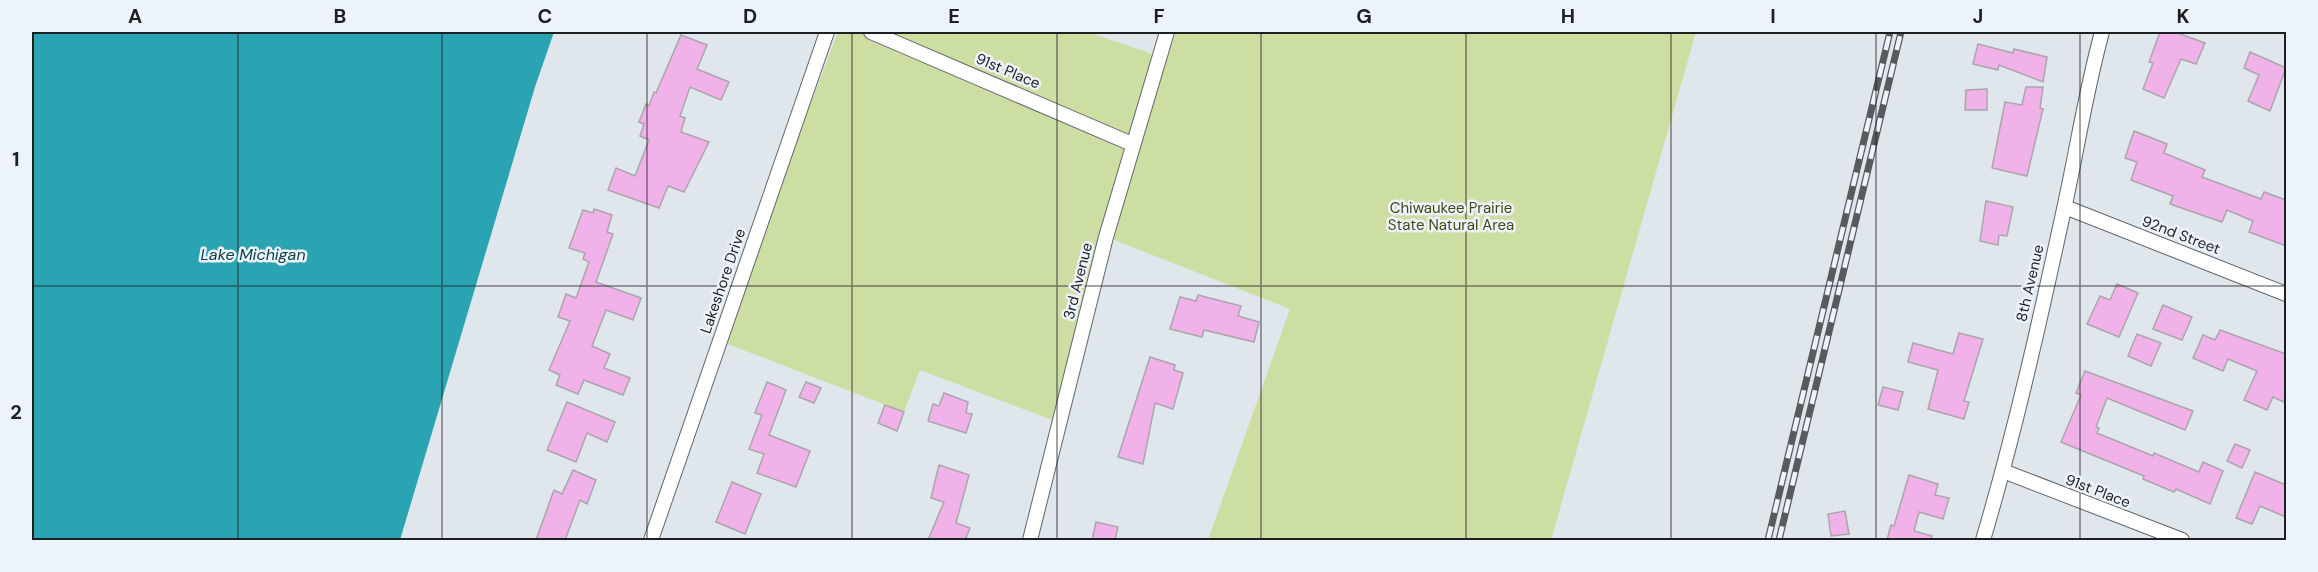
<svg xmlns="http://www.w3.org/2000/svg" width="2318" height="572" font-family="'DM Sans',sans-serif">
<rect width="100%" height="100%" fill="#dfe6ec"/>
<path fill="#cddea3" d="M838 32H1088L1167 59 1176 32H1696L1551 540H1208L1290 309 1107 237 1060 423 920 370 904 412 720 341Z"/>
<path fill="#2aa3b2" d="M32 32H554L535 87 400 540H32Z"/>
<g fill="#f1b2ea" stroke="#aca5ab" stroke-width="1.5">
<path d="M2160 32H2175L2205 43 2196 64 2181 59 2164 98 2143 89 2153 63 2149 62Z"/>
<path d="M681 35 707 45 697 69 729 82 721 100 690 87 680 116 685 118 681 132 709 142 684 192 668 186 659 208 608 190 616 168 635 176 649 140 640 136 644 124 639 122 646 104 649 106 654 92 656 93Z"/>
<path d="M1978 44 2013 53 2014 49 2047 57 2043 82 1999 65 1998 70 1973 64Z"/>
<path d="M2250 52 2286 68 2270 111 2248 101 2259 75 2244 68Z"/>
<path d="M2026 87H2043L2040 108 2043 109 2027 176 1992 168 2005 102 2022 105Z"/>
<path d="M1987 89V110H1965L1966 90Z"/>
<path d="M2134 131 2167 144 2164 153 2205 170 2202 177 2261 199 2264 192 2286 200V246L2249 232 2253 221 2227 210 2222 222 2170 204 2173 196 2131 180 2137 162 2125 158Z"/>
<path d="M1986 201 2013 207 2007 236 1999 235 1998 245 1980 241Z"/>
<path d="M594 209 612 215 607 232 613 234 596 282 641 298 633 320 606 310 592 346 610 354 604 368 630 378 623 395 584 380 578 394 556 385 560 375 549 370 570 321 558 317 566 294 576 298 589 262 583 259 585 253 569 248 583 210 593 213Z"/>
<path d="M2117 284 2138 293 2119 337 2087 324 2100 296 2110 300Z"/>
<path d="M1198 295 1241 306 1238 316 1259 322 1254 342 1204 330 1202 337 1170 329 1180 297 1196 301Z"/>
<path d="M2163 305 2192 317 2182 340 2153 329Z"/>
<path d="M2220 330 2286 354V403L2273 397 2267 410 2244 400 2257 371 2228 359 2223 371 2193 358 2203 335 2215 340Z"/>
<path d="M1959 333 1983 339 1964 401 1969 402 1964 419 1928 409 1938 370 1908 362 1913 343 1953 354Z"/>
<path d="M2137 334 2161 343 2151 366 2128 356Z"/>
<path d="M1150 357 1175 365 1174 370 1183 373 1173 409 1155 403 1143 464 1118 457Z"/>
<path d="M2085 371 2193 411 2185 430 2107 398 2096 427 2099 428 2097 433 2153 456 2154 453 2199 472 2203 462 2223 471 2210 504 2176 489 2174 492 2143 479 2144 476 2061 442 2081 395 2076 393Z"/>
<path d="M767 382 786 390 769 435 810 451 796 487 757 473 764 454 749 449 762 415 755 413Z"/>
<path d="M806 382 821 388 814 403 799 397Z"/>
<path d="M1883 387 1903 392 1898 410 1878 405Z"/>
<path d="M944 393 968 402 966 413 972 414 966 433 928 421 933 404 939 406Z"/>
<path d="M567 402 615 422 607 442 587 433 576 462 547 450Z"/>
<path d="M885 405 904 412 897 431 878 423Z"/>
<path d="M2235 444 2250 450 2242 468 2227 461Z"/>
<path d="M939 465 969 475 956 523 970 528 965 540H928L944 502 931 498Z"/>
<path d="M573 470 596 480 587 504 580 500 565 540H536L554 490 562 494Z"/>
<path d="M2255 472 2286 485V517L2260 506 2252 524 2236 518Z"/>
<path d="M1909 475 1938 484 1935 495 1949 498 1943 519 1919 512 1914 531 1932 536 1931 540H1887L1891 525 1894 526Z"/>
<path d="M732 482 761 494 745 534 716 522Z"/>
<path d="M1845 511 1849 534 1831 536 1828 514Z"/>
<path d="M1096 522 1118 527 1115 540H1092Z"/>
</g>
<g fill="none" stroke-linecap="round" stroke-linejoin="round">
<defs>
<g id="street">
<path d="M871 32 1132 144"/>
<path d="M2065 207 2286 294"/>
<path d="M2003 471 2182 540"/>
<path d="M651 540 827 32"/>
<path d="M1030 540 1106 237 1167 32"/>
<path d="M1983 540C2015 432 2040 320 2064 209 2077 150 2086 90 2102 32"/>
</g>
</defs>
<use href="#street" stroke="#5f656a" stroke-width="16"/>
<use href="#street" stroke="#fff" stroke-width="14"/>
<defs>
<g id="rail">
<path d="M1768 540 1890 32"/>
<path d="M1779 540 1901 32"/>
</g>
</defs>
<use href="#rail" stroke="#565b5e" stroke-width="7"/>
<use href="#rail" stroke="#ecf3fa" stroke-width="4.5" stroke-dasharray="14" stroke-linecap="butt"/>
</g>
<path fill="none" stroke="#1d2022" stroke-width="1.5" stroke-opacity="0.55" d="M238 32V540M442 32V540M647 32V540M852 32V540M1057 32V540M1261 32V540M1466 32V540M1671 32V540M1876 32V540M2080 32V540M32 286H2286"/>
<g text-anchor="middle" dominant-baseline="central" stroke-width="5" stroke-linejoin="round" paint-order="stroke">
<g font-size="15" fill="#1d2022" stroke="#ecf3fa">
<text transform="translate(1008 71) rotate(23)">91st Place</text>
<text transform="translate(2181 235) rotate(21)">92nd Street</text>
<text transform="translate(723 281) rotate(-71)">Lakeshore Drive</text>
<text transform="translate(1078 281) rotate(-76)">3rd Avenue</text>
<text transform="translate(2030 283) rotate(-77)">8th Avenue</text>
<text transform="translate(2098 491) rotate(21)">91st Place</text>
</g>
<g font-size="15" fill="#3d4a12" stroke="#ecf3fa">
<text x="1451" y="208">Chiwaukee Prairie<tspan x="1451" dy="17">State Natural Area</tspan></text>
</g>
<g font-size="16" font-style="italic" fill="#0b4046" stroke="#ecf3fa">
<text x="253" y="254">Lake Michigan</text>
</g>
</g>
<rect width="2318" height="572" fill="none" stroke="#ecf3fa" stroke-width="66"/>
<rect x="33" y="33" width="2252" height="506" fill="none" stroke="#1d2022" stroke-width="2"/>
<g font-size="20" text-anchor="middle" font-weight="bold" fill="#1d2022">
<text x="135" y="23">A</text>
<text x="340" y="23">B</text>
<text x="545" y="23">C</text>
<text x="750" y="23">D</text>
<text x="954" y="23">E</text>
<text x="1159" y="23">F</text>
<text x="1364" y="23">G</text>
<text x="1568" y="23">H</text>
<text x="1773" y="23">I</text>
<text x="1978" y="23">J</text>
<text x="2183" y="23">K</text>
<text x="16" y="166">1</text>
<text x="16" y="419">2</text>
</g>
</svg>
